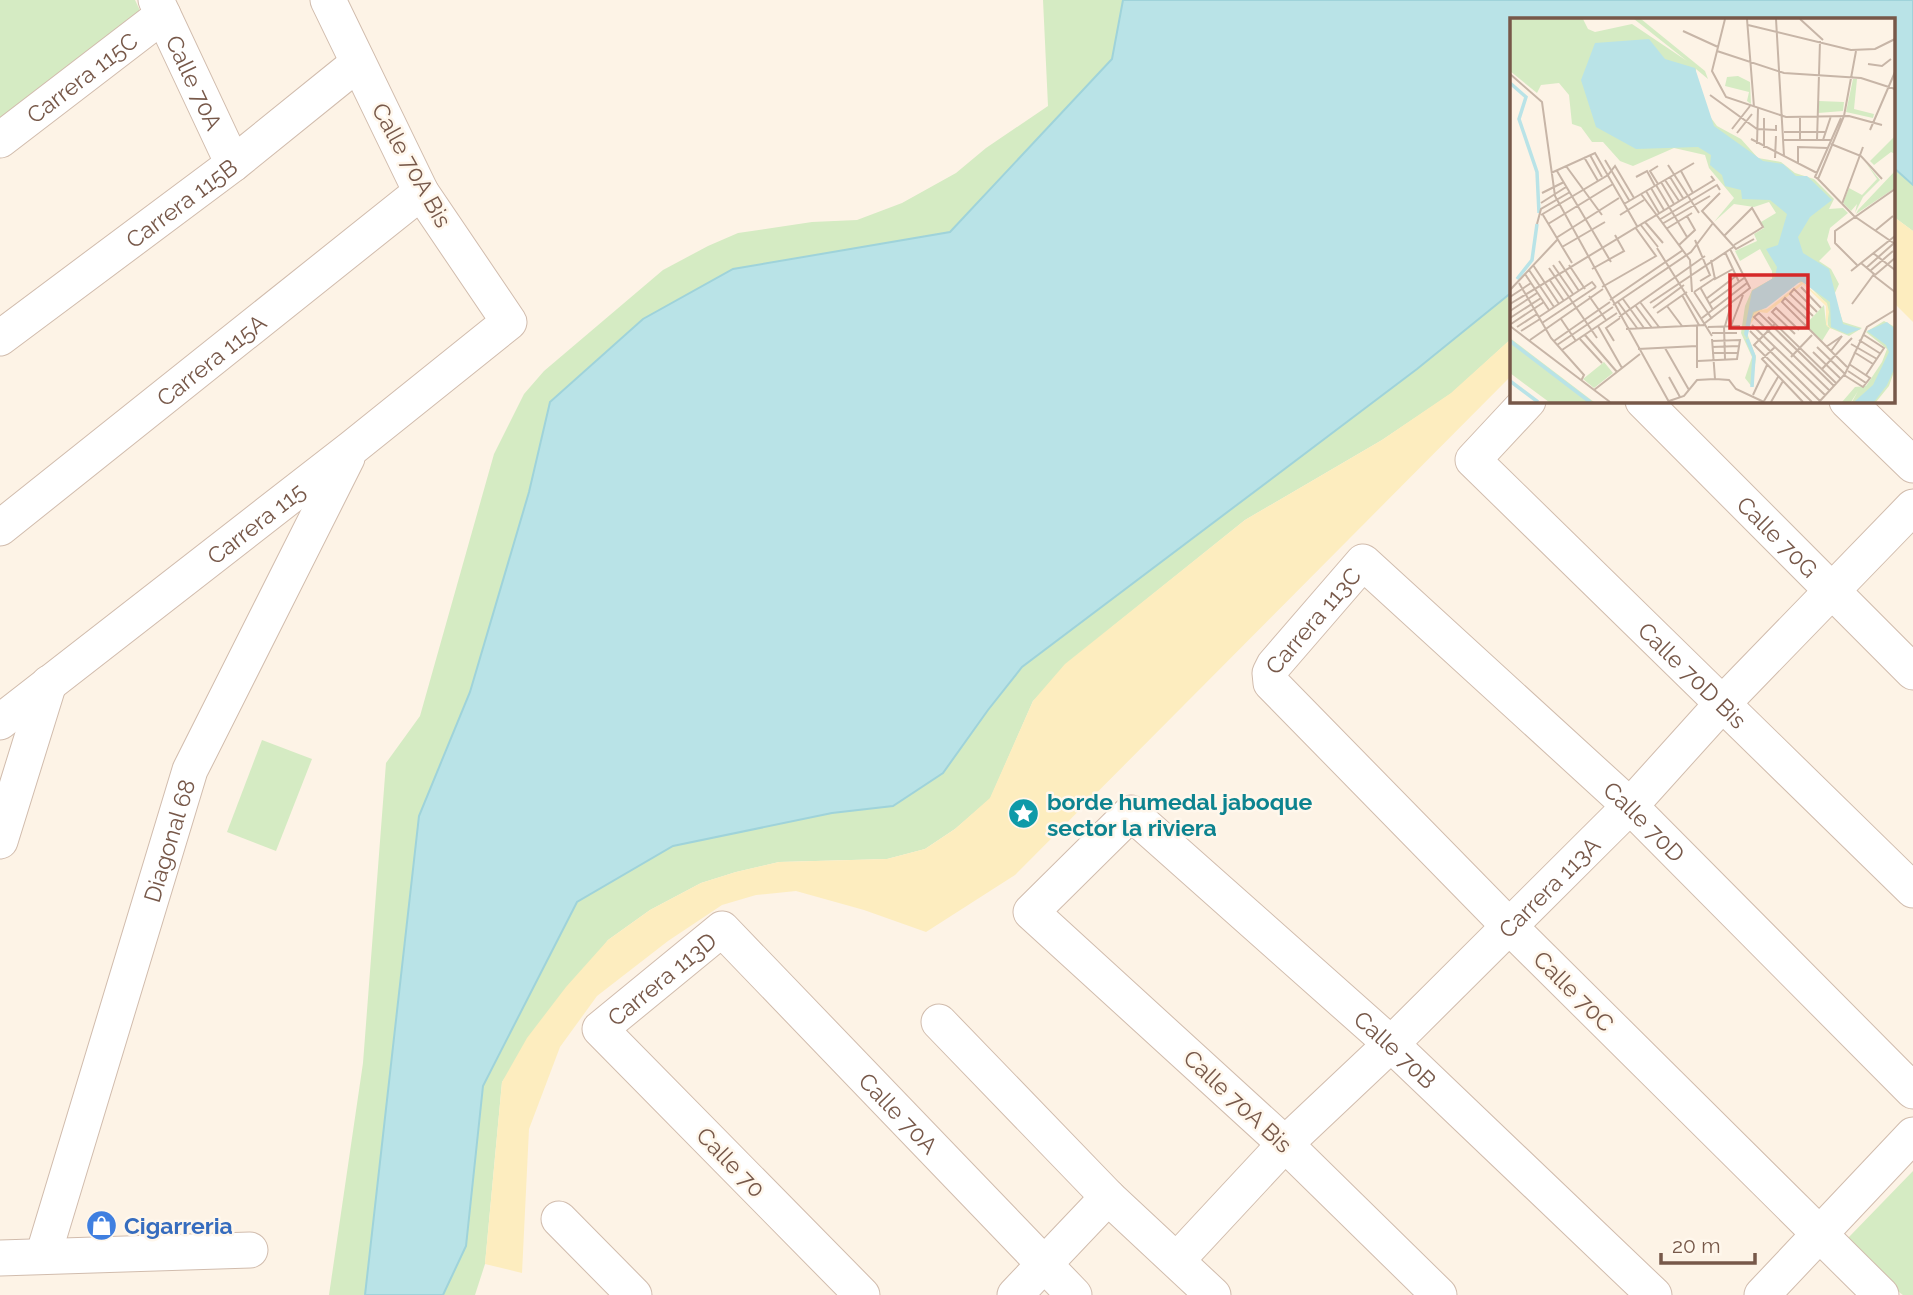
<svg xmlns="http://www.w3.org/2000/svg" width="1913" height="1295" font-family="Raleway,sans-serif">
<rect width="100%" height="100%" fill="#fdf3e6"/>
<g fill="#d5ebc3">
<path d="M0 0H135L144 19 0 130Z"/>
<path d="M1043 0H1913V231L1894 217V19H1512V338L1452 393 1382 440 1245 520 1112 627 1033 701 990 799 955 829 925 849 887 859 779 862 736 872 701 883 650 910 608 940 502 1082 485 1264 475 1295H329L363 1063 386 763 420 716 494 454 524 394 544 371 663 270 708 246 738 233 812 222 857 220 902 203 956 173 986 148 1048 106Z"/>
<path d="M262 740 312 759 276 851 227 832Z"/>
<path d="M1913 1171V1295H1903L1818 1233 1849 1237Z"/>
</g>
<g fill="#fdedbf">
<path d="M1894 217 1913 231V322L1894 303Z"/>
<path d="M1512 338V375L1015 875 926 932 864 910 796 891 756 895 722 905 668 941 597 996 560 1047 529 1129 522 1273 485 1264 502 1082 527 1038 566 987 608 940 650 910 701 883 736 872 779 862 887 859 925 849 955 829 990 798 1033 701 1065 664 1245 520 1382 440 1451 393Z"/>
</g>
<path fill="#b9e3e7" stroke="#9fd3da" stroke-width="2" d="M1123 0H1913V185L1894 168V19H1512V292L1417 369 1022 667 988 710 943 773 893 806 832 813 673 846 577 902 483 1086 466 1246 443 1295H365L419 816 470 692 529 492 550 402 643 319 733 269 950 232 1112 59Z"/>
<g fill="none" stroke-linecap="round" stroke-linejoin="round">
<defs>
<g id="minor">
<path id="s1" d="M156 0 233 164"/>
<path id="s2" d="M0 140 163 15"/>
<path id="s3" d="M0 338 233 164 358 63"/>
<path id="s4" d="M1528 401 1473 460 1913 890"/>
<path id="s5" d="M1643 401 1913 672"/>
<path d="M1847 401 1913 465"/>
<path id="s6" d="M0 528 421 192"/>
<path id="s7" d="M0 722 352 448 509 322 421 192 328 0"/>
<path d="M0 841 49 683"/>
<path d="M939 1022 1108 1197 1213 1295"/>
<path d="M559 1219 634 1295"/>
<path id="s8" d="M43 1256 190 770 347 458"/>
<path d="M0 1258 250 1250"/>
<path id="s9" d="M1177 1260 1285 1144 1391 1044 1630 806 1722 704 1913 507"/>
<path id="s10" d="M862 1295 600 1029 722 929 1074 1295"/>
<path d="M1015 1295 1108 1197"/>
<path id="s11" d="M1439 1295 1285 1144 1031 912 1131 813 1391 1044 1654 1295"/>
<path d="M1762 1295 1913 1135"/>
<path id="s12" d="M1881 1295 1509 926 1271 683 1270 673 1274 665 1363 562 1630 806 1913 1091"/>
</g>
</defs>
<use href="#minor" stroke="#d1bcad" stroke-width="37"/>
<use href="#minor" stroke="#fff" stroke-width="35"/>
</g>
<defs>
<symbol id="sight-disc" viewBox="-11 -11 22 22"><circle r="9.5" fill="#0f9aa8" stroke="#fff7ec"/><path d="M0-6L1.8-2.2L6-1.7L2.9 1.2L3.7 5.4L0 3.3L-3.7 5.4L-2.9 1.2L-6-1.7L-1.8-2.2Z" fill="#fff"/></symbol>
<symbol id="shop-disc" viewBox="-11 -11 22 22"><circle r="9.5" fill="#3f7fe0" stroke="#fff7ec"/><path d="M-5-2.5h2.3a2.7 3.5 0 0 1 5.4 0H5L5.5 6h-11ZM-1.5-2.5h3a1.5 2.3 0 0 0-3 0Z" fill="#fff"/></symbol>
</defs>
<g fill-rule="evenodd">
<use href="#sight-disc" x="1006" y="796" width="35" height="35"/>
<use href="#shop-disc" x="84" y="1208" width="35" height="35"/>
</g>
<g text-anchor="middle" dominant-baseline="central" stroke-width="5" stroke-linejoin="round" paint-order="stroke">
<g font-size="23" fill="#775849" stroke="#fff7ec">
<text stroke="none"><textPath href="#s2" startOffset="103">Carrera 115C</textPath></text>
<text stroke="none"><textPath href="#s1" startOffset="91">Calle 70A</textPath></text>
<text transform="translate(412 165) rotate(61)">Calle 70A Bis</text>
<text stroke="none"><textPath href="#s3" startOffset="226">Carrera 115B</textPath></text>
<text stroke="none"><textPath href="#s6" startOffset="270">Carrera 115A</textPath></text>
<text stroke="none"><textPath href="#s7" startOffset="324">Carrera 115</textPath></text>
<text stroke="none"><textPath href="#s5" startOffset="191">Calle 70G</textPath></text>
<text stroke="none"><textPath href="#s12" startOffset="942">Carrera 113C</textPath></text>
<text stroke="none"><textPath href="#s4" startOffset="388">Calle 70D Bis</textPath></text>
<text stroke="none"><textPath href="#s12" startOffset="1402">Calle 70D</textPath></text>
<text stroke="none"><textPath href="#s8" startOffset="434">Diagonal 68</textPath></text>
<text stroke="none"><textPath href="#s9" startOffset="527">Carrera 113A</textPath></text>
<text stroke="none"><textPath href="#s10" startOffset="453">Carrera 113D</textPath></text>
<text transform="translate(1574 991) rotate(45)">Calle 70C</text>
<text stroke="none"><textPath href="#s11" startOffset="1055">Calle 70B</textPath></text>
<text transform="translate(1238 1101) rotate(43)">Calle 70A Bis</text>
<text stroke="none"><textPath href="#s10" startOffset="786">Calle 70A</textPath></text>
<text transform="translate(731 1162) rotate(46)">Calle 70</text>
</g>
<g font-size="23" font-weight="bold" fill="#0d838f" stroke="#fff7ec" text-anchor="start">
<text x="1047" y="801">borde humedal jaboque<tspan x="1047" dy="26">sector la riviera</tspan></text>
</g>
<g font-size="23" font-weight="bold" fill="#366cbe" stroke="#fff7ec" text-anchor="start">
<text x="124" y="1225">Cigarreria</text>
</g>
</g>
<g transform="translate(1510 18)">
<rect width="385" height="385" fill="#fdf3e6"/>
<path d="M0 1H73L78 11 85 14 122 6 177 43 124 1H131L195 53 198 61 186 51V60L193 89 207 108 231 121 248 140 271 144 285 155 304 161 324 181 319 191 333 190 338 195 320 210 317 222 321 231 309 243 321 251 329 266 324 277 333 304 352 310 339 318 320 310 312 323 295 307 314 287 316 305 318 309 316 285 295 264 287 265 240 301 237 315 246 339 242 369 235 360 242 339 231 315 235 288 242 272 262 261V253L250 231 230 243 225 233 247 223 244 216 254 210 251 204 266 195 259 184 244 189 224 186 204 204 224 180 199 150 195 137 164 130 123 148 110 143 93 124H82L71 109 62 106 59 77 49 65 31 67 27 75 0 53ZM228 58 240 64 241 86 237 83 239 74 215 68 217 59ZM343 61H347L344 91 364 96 363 100 336 94ZM309 83 334 84 333 93 308 95ZM385 118V136L381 134 364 147 360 143ZM356 145 370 162 353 179 345 195 347 186 341 193 333 185 339 170 352 177 367 161ZM385 153V170L346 196 348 192ZM374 303 385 309V351L379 368 366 384H342L348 373 341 384H332L345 369 356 368 372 344 377 331 356 314ZM0 320 84 384H39L0 355ZM94 344 103 355 84 370 73 361Z" fill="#d5ebc3"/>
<path d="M292 264 317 285 319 294 317 306 322 312 316 307V288L293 266 257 295 249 294 239 308 244 295 250 292 257 291Z" fill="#fdedbf"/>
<path d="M139 21 155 41 185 50 204 108 253 143 273 146 286 158H297L322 182 300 199 288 219 293 235 319 251 333 306 351 311 337 316 321 309 320 284 291 263 256 290 243 294 237 321 234 316 242 273 265 259 267 249 256 231 268 227 277 196 260 182 232 181 231 172 215 168 212 157 200 147 201 137 188 129 126 131 86 109 71 62 85 25ZM377 304 385 311V349L377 367 364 384H344L363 367 379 334 376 327 357 313Z" fill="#b9e3e7"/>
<path fill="none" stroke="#b9e3e7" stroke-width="3.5" d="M0 65 16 79 9 101 27 154 29 195M7 261 22 242 27 206M237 321 244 338 242 369M0 323 80 384M0 363 28 384"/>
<path fill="none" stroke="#c7b5a7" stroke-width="2" d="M215 1 202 53 216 79 276 99 339 98 372 107M237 1 244 89M266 1 274 138M290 1 313 22M238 7 341 32 365 31 385 21M173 13 208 29M207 33 274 55 351 60 385 71M358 46 372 48 381 41M0 56 32 84 45 178 159 384M200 77 247 111 266 112V107M290 100V122M222 111 240 88M360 112 385 54M274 114H316M227 115 242 96M241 121 307 155M274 122H321M307 122 310 23M313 122 321 98M247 126 248 90M321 126 351 138 372 161M254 130V100M80 137 92 159M74 139 88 163M265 140 266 118M95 142 119 182M288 145V129L318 130M158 147 189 195M56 148 92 197M148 148 140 153 148 166M47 153 101 244M171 153 183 175M41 155 85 135 127 208M126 159 137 153 145 168M160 159 173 180M308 161 334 98 346 33M308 161 344 198 385 226M308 161 305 159 331 100M155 162 169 183M151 164 164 186M146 167 177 219M141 170 154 192M136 173 149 195M32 175 54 164M210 175 192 193 226 231 244 221M131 176 180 242 182 274M31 185 56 169M114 186 184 145M332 186 353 129M31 197 98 157 105 148 124 180M33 197 62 245M110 197 134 182M149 202 207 167 210 172M135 204 153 225M27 206 31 191 60 174M38 206 103 166M130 206 148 229M152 206 200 178M156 211 182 195M366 212 383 198M214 218 242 190 253 209 224 227M46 220 109 180M185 222 200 257 190 263M169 227 185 212 177 198M52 229 95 204M147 230 202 318M215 234 229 264M363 235 385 252M201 242 205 261 223 251M49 243 69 273M23 247 49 286M43 247 63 276M59 247 75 271M347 247 325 225V213L385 171M39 250 87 320M356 250 383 226M82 251 114 233 105 217M19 252 44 289M341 253 385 218M360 253 383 233M15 256 39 292M363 257 385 274M365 257 385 240M39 261 54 283M9 265 41 320 74 357 71 363M92 269 146 238 125 209M190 269 203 292M291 269 311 290M0 272 47 222M184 274 202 301M184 274 205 260M172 277 189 307M79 278 96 302M0 279 21 265M113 281 134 310M196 281 226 258M100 282 173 232M108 284 127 310M130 284 149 309M140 285 225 228M0 286 204 162 201 158M199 286 234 260M342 286 364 256 351 245M103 287 181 234 203 205M125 287 142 310M157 288 172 308M143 290 174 267M0 293 27 275M147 295 177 274M303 298 280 276 284 271 307 294M29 299 82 264 86 269M109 299 195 238M258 299 326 365M0 300 31 280M192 300 237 265M51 301 66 323M298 302 275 280 272 284 337 349M32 305 86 269M195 305 240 270 220 231M1 306 34 284M265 306 244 327 302 384M242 307 315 377M0 308 100 384M88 308 112 350M214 308 215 341M215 308 221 287M221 308 233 277M7 309 27 296M198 309 230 308M116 311 196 307M11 313 30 301M240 313 310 383M202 315H227M285 316 262 294 266 290 289 312M75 317 107 354M354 317 374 330 356 357M70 321 92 345M202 321 205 361M20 322 93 271M349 322 371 336M44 323 100 284M104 323 96 310 110 300M341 326 367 341M47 327 103 289M202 329 229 328M265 329 252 341 293 384M307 329 335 356M316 329 332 318 321 333M155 330 179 372M128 331 187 328M52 332 107 295M303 334 331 361M344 334 363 346M202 335H228M281 339 302 317M188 343 227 341 230 322 202 323M187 350V308M312 351 342 320M338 353 356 365M334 357 353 369 360 360 339 346M159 359 170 379M84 372 130 336M320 373 244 299 249 295 324 368M243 377 257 347M159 383 174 378 187 362 205 361 219 362 226 371 254 384M254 383 268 359M261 384 273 363M309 384 335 356 357 309 385 292"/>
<path fill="#d62828" fill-opacity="0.15" stroke="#d62828" stroke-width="3.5" d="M220 257H298V310H220Z"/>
<rect width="385" height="385" fill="none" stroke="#775849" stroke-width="3.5"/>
</g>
<path d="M1661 1253v10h94v-10" fill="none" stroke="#775849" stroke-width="3.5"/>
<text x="1672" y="1253" font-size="21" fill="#775849" stroke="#fff7ec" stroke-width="5" paint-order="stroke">20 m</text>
</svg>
